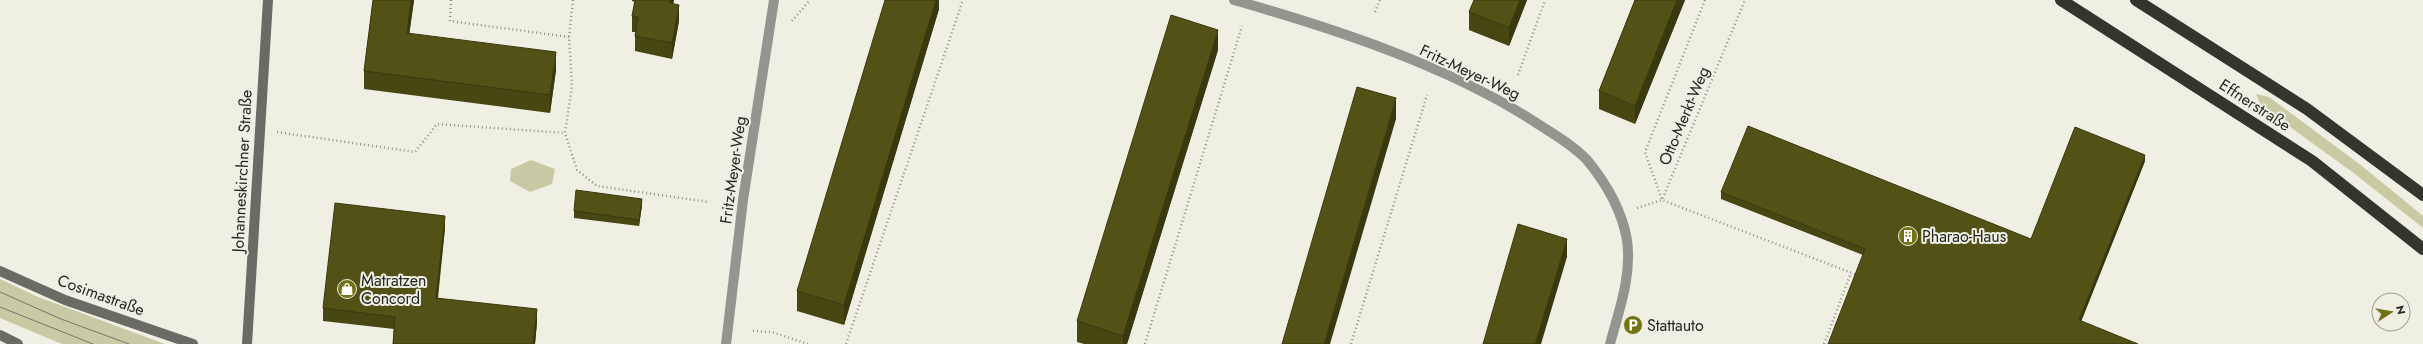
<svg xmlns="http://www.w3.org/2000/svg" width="2423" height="344" font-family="Jost,sans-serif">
<rect width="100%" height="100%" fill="#efefe4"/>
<g fill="#c8caa4">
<path d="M2256 94 2269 97 2362 166 2423 216V228L2355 174 2261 106Z"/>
<path d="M531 160 555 169 552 184 530 192 510 181 511 169Z"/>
<path d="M0 279 38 297 165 344H62L0 318Z"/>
</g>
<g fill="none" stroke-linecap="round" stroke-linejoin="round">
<g stroke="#92928a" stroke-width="2.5" stroke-dasharray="1 3" stroke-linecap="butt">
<path d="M451 0 450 21 569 37"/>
<path d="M573 0 569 37 572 86 565 133 577 170 597 186 709 202"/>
<path d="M1705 0 1645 152 1662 200 1857 275"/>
<path d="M1375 12 1380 0"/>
<path d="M792 21 810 0"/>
<path d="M1518 75 1545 0"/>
<path d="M277 132 415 152 437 124 565 133"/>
<path d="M1637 208 1662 200 1745 0"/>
<path d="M753 331 772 332 808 344"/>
<path d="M846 344 963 0"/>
<path d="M1145 344 1242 26"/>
<path d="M1351 344 1427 95"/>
<path d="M1824 344 1851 273"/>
</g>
<g stroke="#959590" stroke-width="10">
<path d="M1234 0C1335 29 1450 66 1538 124 1554 134 1574 146 1587 160 1606 183 1622 211 1627 240 1632 276 1619 310 1610 344"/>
<path d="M726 344 743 200 774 0"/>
</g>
<g stroke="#6a6b64" stroke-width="10">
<path d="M0 271 65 300 193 344"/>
<path d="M0 335 18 344"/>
<path d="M247 344 268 0"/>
</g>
<g stroke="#34352c" stroke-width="12">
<path d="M2061 0 2312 161 2423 249"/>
<path d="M2136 0 2307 109 2423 195"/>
</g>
<g stroke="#75756e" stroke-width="1">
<path d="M0 292 61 319 129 344"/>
<path d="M0 307 93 344"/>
</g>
</g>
<g fill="#474713">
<path d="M373 0H414L409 34 556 70 550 113 364 89V71Z"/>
<path d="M632 0H674L673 4 679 21 672 59 635 51V32H632V16L635 2 632 1Z"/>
<path d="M939 0V9L844 325 797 311V291Z"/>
<path d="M1474 0H1527L1509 46 1469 30V12Z"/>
<path d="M1635 0H1685L1635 124 1599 109V91Z"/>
<path d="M1218 50 1127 344H1084L1077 342V321Z"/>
<path d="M2145 161 2081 321 1863 255 1721 199V192L2031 239Z"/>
<path d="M642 205 639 226 574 218V211Z"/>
<path d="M445 228 438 298 537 322 535 344H393L394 329 323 321V308Z"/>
</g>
<g fill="#39390f">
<path d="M411 0H414L407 51V33Z"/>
<path d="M670 0H674L670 19Z"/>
<path d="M936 0H939V9L844 325V305Z"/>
<path d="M1520 0H1527L1509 46V28Z"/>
<path d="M1677 0H1685L1635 124V106Z"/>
<path d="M679 5V21L672 59V43Z"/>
<path d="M1218 30V50L1127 344H1123V336Z"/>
<path d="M556 52V70L550 113V95Z"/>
<path d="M1396 98V119L1330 344H1324Z"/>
<path d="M2145 155V161L2079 327V320Z"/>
<path d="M642 199V205L639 226V220Z"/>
<path d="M445 216V228L436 310V298Z"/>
<path d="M1567 239V257L1541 344H1535Z"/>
<path d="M537 309V322L535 344H533Z"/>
</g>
<g fill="#525216" stroke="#39390f">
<path d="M373 0H411L407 33 556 52 550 95 364 71Z"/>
<path d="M635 0H670V3L679 5 672 43 635 36 638 17 632 16Z"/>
<path d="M885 0H936L844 305 797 291Z"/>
<path d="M1474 0H1520L1509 28 1469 12Z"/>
<path d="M1635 0H1677L1635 106 1599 91Z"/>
<path d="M1171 15 1218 30 1123 336 1077 321Z"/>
<path d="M1357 87 1396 98 1324 344H1282Z"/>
<path d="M1748 126 2031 239 2075 127 2145 155 2079 320 2138 344H1828L1865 249 1721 192Z"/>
<path d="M576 190 642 199 639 220 574 211Z"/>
<path d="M335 203 445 216 436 298 537 309 533 344H393L395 317 323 308Z"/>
<path d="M1518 224 1567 239 1535 344H1483Z"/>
</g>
<defs>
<symbol id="building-disc" viewBox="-11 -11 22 22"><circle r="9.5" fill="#727216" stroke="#efefe4"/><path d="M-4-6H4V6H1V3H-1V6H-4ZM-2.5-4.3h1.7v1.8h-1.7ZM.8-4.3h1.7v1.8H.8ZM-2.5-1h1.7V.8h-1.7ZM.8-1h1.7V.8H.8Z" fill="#fff"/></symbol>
<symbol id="shop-disc" viewBox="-11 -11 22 22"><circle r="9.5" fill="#727216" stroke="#efefe4"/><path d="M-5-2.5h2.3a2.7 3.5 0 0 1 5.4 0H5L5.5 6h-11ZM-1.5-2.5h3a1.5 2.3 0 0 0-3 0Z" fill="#fff"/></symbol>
<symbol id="parking-disc" viewBox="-11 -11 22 22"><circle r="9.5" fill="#727216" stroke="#efefe4"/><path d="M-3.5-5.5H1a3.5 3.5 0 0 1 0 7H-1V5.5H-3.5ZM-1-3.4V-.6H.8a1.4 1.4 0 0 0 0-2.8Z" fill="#fff"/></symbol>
</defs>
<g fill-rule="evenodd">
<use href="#building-disc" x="1897" y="225" width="22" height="22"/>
<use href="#shop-disc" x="336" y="278" width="22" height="22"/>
<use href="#parking-disc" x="1622" y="314" width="22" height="22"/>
</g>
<g text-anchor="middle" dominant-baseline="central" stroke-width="4" stroke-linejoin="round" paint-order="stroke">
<g font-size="16" fill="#262622" stroke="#efefe4">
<text transform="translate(1470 72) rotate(25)">Fritz-Meyer-Weg</text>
<text transform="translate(2255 105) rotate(33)">Effnerstraße</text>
<text transform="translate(1684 116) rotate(-67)">Otto-Merkt-Weg</text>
<text transform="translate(733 170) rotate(-82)">Fritz-Meyer-Weg</text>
<text transform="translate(242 171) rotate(-87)">Johanneskirchner Straße</text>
<text transform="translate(101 295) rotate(20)">Cosimastraße</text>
</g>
<g font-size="16" fill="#262622" stroke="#efefe4" text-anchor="start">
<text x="1922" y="236">Pharao-Haus</text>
<text x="361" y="280">Matratzen<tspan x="361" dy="18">Concord</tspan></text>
<text x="1647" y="325">Stattauto</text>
</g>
</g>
<g transform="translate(2391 312) rotate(78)"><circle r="19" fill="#efefe4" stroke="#9f9f96"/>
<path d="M0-3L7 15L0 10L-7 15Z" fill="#727216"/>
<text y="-6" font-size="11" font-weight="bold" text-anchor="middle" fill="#262622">N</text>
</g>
</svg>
